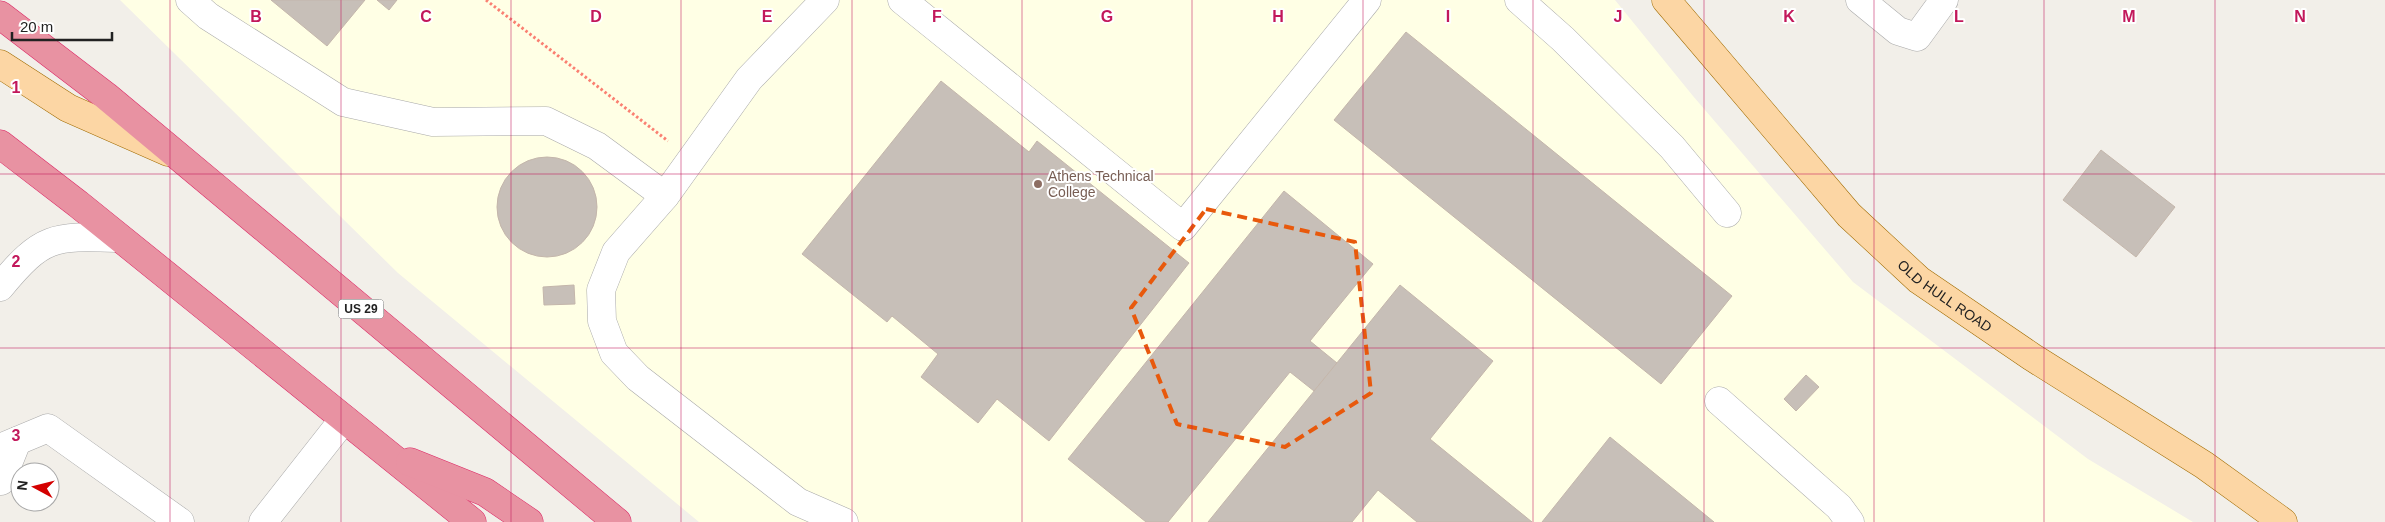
<svg xmlns="http://www.w3.org/2000/svg" width="2385" height="522" font-family="Arial,sans-serif">
<rect width="100%" height="100%" fill="#f2efe9"/>
<path fill="#ffffe5" d="M120 0H1615L1693 96 1853 282 2088 459 2193 522H699L398 273Z"/>
<g fill="#c7bfb8" stroke="#c4b6ab">
<path d="M271 0H365L327 46Z"/>
<path d="M377 0H397L389 10Z"/>
<path d="M1406 32 1732 296 1661 384 1334 120Z"/>
<path d="M941 81 1029 152 1037 141 1189 263 1049 441 997 399 978 423 921 377 938 354 892 316 887 322 802 254Z"/>
<path d="M2101 150 2175 207 2136 257 2063 200Z"/>
<circle cx="547" cy="207" r="50"/>
<path d="M1284 191 1373 264 1310 341 1337 363 1314 391 1290 372 1168 522H1146L1068 459Z"/>
<path d="M574 285 575 304 544 305 543 287Z"/>
<path d="M1400 285 1493 361 1430 439 1532 522H1417L1378 490 1352 522H1208Z"/>
<path d="M1806 375 1819 387 1796 411 1784 399Z"/>
<path d="M1610 437 1714 522H1542Z"/>
</g>
<g fill="none" stroke-linecap="round" stroke-linejoin="round">
<defs>
<g id="minor">
<path d="M190 0 208 16 343 102 433 122 546 121 597 146 665 196"/>
<path d="M825 0 749 79 665 196 616 252 601 290 602 321 614 353 638 378 798 502 844 522"/>
<path d="M902 0 1183 227 1367 0"/>
<path d="M1519 0 1563 39 1672 147 1727 213"/>
<path d="M1860 0 1898 31 1917 37 1944 0"/>
<path d="M0 287C43 235 53 236 119 238"/>
<path d="M1719 401 1839 507 1850 522"/>
<path d="M0 448 48 428 180 522"/>
<path d="M1 481 17 441"/>
<path d="M263 522 344 419"/>
</g>
<g id="major">
<path id="s1" d="M1666 0 1849 215 1919 280 2032 357 2204 465 2283 522"/>
<path d="M0 64 68 108 168 152"/>
</g>
<g id="highway">
<path d="M0 15 106 96 617 522"/>
<path d="M0 144 78 204 472 522"/>
<path d="M410 462 485 492 529 522"/>
</g>
</defs>
<use href="#minor" stroke="#a9a9a9" stroke-width="29"/>
<use href="#major" stroke="#a06b00" stroke-width="29"/>
<use href="#highway" stroke="#dc2a67" stroke-width="29"/>
<path stroke="#fa8072" stroke-width="3" stroke-dasharray="2.5 2.5" stroke-linecap="butt" d="M486 0 668 141"/>
<use href="#minor" stroke="#fff" stroke-width="28"/>
<use href="#major" stroke="#fcd6a4" stroke-width="28"/>
<use href="#highway" stroke="#e892a2" stroke-width="28"/>
</g>
<path fill="none" stroke="#e8590c" stroke-width="4" stroke-dasharray="10 6" stroke-linejoin="round" d="M1206 209 1355 242 1371 393 1285 447 1177 424 1131 308Z"/>
<path fill="none" stroke="#c2185b" stroke-width="1" stroke-opacity="0.55" d="M170 0V522M341 0V522M511 0V522M681 0V522M852 0V522M1022 0V522M1192 0V522M1363 0V522M1533 0V522M1704 0V522M1874 0V522M2044 0V522M2215 0V522M0 174H2385M0 348H2385"/>
<circle fill="#8d6e63" stroke="#fff" stroke-width="2" cx="1038" cy="184" r="5"/>
<g text-anchor="middle" dominant-baseline="central" stroke-width="4" stroke-linejoin="round" paint-order="stroke">
<rect fill="#fff" stroke="#646464" stroke-width="1" x="338.5" y="299.5" width="45" height="19" rx="4"/>
<g font-size="12" font-weight="bold" fill="#222">
<text x="361" y="309">US 29</text>
</g>
<g font-size="14" fill="#785e54" stroke="#fff" text-anchor="start">
<text x="1048" y="176">Athens Technical<tspan x="1048" dy="16">College</tspan></text>
</g>
<g font-size="14" fill="#222" stroke="#fff">
<text stroke="none"><textPath href="#s1" startOffset="408">OLD HULL ROAD</textPath></text>
</g>
</g>
<g font-size="16" text-anchor="middle" font-weight="bold" fill="#c2185b" stroke="#fff" stroke-width="4" stroke-linejoin="round" paint-order="stroke">
<text x="256" y="22">B</text>
<text x="426" y="22">C</text>
<text x="596" y="22">D</text>
<text x="767" y="22">E</text>
<text x="937" y="22">F</text>
<text x="1107" y="22">G</text>
<text x="1278" y="22">H</text>
<text x="1448" y="22">I</text>
<text x="1618" y="22">J</text>
<text x="1789" y="22">K</text>
<text x="1959" y="22">L</text>
<text x="2129" y="22">M</text>
<text x="2300" y="22">N</text>
<text x="16" y="93">1</text>
<text x="16" y="267">2</text>
<text x="16" y="441">3</text>
</g>
<g transform="translate(35 487) rotate(277)"><circle r="24" fill="#ffffff" stroke="#a7a7a7"/>
<path d="M0-4L9 19L0 12L-9 19Z" fill="#d40000"/>
<text y="-8" font-size="14" font-weight="bold" text-anchor="middle" fill="#222222">N</text>
</g>
<path d="M12 32v8h100v-8" fill="none" stroke="#222222" stroke-width="2.5"/>
<text x="20" y="32" font-size="15" fill="#222222" stroke="#ffffff" stroke-width="4" paint-order="stroke">20 m</text>
</svg>
